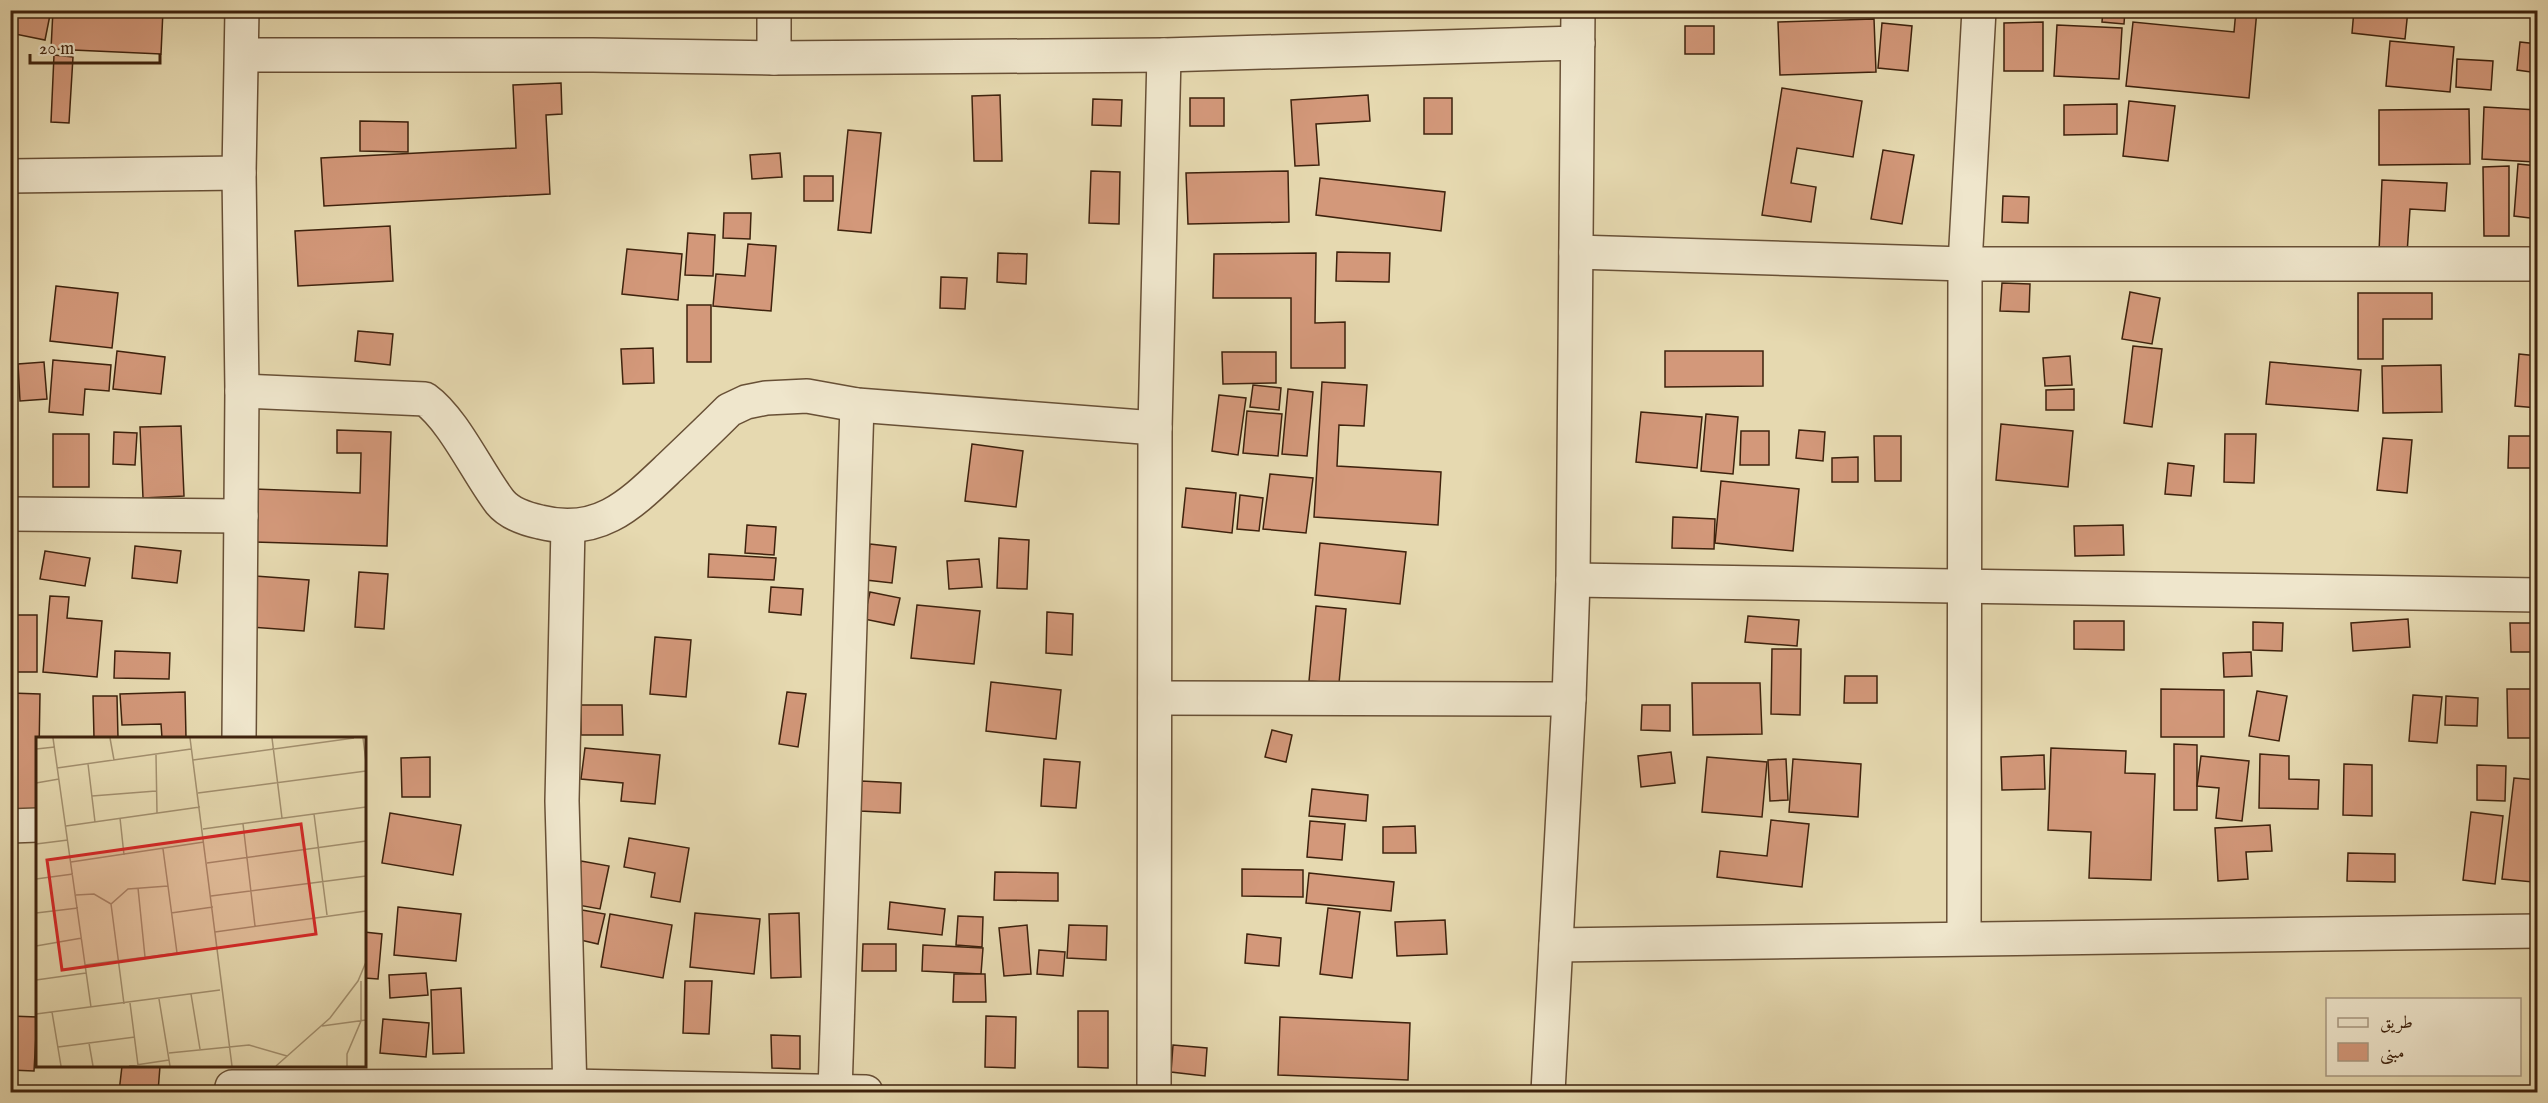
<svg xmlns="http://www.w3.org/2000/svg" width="2548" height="1103" font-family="'IM FELL English',Amiri,serif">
<rect width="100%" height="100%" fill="#e6d9b0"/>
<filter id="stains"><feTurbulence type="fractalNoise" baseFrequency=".00333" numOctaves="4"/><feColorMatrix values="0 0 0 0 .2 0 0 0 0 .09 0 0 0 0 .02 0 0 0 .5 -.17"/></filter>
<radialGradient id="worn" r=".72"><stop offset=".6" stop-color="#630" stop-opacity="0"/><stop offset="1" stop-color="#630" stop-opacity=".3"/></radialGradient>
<g fill="#d3987a" stroke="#3e220d" stroke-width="1.5">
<path d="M14 10H51L45 40 10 33Z"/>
<path d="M53 10H163L161 54 51 49Z"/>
<path d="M1779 10H1804V16L1778 14Z"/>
<path d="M2103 10H2125L2124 24 2102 22Z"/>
<path d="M2236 10H2257L2249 98 2126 86 2133 22 2234 32Z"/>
<path d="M2354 10H2408L2405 39 2352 33Z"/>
<path d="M1874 19 1876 72 1780 75 1778 22Z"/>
<path d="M2043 22V71H2004V23Z"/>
<path d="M1882 23 1912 26 1908 71 1878 68Z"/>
<path d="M2057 25 2122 28 2119 79 2054 76Z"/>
<rect x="1685" y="26" width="29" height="28"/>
<path d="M2390 41 2454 47 2450 92 2386 86Z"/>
<path d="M2520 42 2538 44V73L2517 70Z"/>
<path d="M54 55 73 57 69 123 51 122Z"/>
<path d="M2457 59 2493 61 2491 90 2456 87Z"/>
<path d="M561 83 562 114 546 115 550 194 324 206 321 158 516 148 513 85Z"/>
<path d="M1782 88 1862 101 1853 157 1797 148 1791 183 1816 187 1811 222 1762 215Z"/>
<path d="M1000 95 1002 161H974L972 96Z"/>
<path d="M1368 95 1370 121 1316 124 1319 165 1295 166 1291 100Z"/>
<rect x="1190" y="98" width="34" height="28"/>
<rect x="1424" y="98" width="28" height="36"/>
<path d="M1093 99 1122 100 1121 126 1092 125Z"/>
<path d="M2129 101 2175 106 2168 161 2123 156Z"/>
<path d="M2117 104V134L2064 135V105Z"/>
<path d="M2484 107 2538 110V152H2536L2535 162 2482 159Z"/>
<path d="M2469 109 2470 164 2379 165V110Z"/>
<path d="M360 121 408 122V152L360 151Z"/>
<path d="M848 130 881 133 871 233 838 230Z"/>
<path d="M1883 150 1914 155 1902 224 1871 219Z"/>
<path d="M780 153 782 177 752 179 750 155Z"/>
<path d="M2518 164 2538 166V219L2514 216Z"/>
<path d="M2509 166V236H2484L2483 167Z"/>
<path d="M1091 171 1120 172 1119 224 1089 223Z"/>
<path d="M1288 171 1289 222 1188 224 1186 173Z"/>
<rect x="804" y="176" width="29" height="25"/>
<path d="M1320 178 1445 192 1441 231 1316 215Z"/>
<path d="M2382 180 2447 183 2445 211 2410 209 2407 254 2379 252Z"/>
<path d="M2003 196 2029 197 2028 223 2002 222Z"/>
<path d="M724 213H751L750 239 723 238Z"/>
<path d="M390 226 393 281 298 286 295 231Z"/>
<path d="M688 233 715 235 713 276 685 275Z"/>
<path d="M748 244 776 246 771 311 713 306 716 274 745 276Z"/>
<path d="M627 249 682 254 678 300 622 294Z"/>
<path d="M1337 252 1390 253 1389 282 1336 281Z"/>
<path d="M998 253 1027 254 1026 284 997 282Z"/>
<path d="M1316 253 1315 323 1345 322V368H1291V298H1213L1214 254Z"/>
<path d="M941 277 967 278 965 309 940 308Z"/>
<path d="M2002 283 2030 284 2029 312 2000 311Z"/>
<path d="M56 286 118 293 112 348 50 341Z"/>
<path d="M2130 292 2160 298 2152 344 2122 339Z"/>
<path d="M2358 293H2432V319H2383V359H2358Z"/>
<rect x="687" y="305" width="24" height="57"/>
<path d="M358 331 393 334 390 365 355 361Z"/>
<path d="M2133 346 2162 349 2152 427 2124 423Z"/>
<path d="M653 348 654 383 623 384 621 349Z"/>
<path d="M117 351 165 357 161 394 113 389Z"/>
<path d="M1665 351H1763V386L1665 387Z"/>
<path d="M1222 352H1276V383L1223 384Z"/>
<path d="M2519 354 2538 356V408L2515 406Z"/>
<path d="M2070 356 2072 385 2045 386 2043 358Z"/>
<path d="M53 360 111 365 109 391 85 389 83 415 49 412Z"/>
<path d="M44 362 47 399 20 401 18 364Z"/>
<path d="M2270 362 2361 370 2358 411 2266 404Z"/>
<path d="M2441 365 2442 412 2383 413 2382 366Z"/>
<path d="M1322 382 1367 385 1364 426 1339 425 1337 466 1441 472 1438 525 1314 517Z"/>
<path d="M1253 385 1281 388 1279 410 1250 407Z"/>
<path d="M1288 389 1313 392 1307 456 1282 454Z"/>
<path d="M2074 389V410H2046V390Z"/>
<path d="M1219 395 1246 398 1238 455 1212 451Z"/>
<path d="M1247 411 1282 414 1278 456 1243 453Z"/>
<path d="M1641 412 1702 417 1697 468 1636 462Z"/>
<path d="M1706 414 1738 417 1733 474 1701 471Z"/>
<path d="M2001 424 2073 431 2068 487 1996 480Z"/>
<path d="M181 426 184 496 143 498 140 427Z"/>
<path d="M337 430 391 432 387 546 250 542 252 489 360 493 361 453H337Z"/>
<path d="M1799 430 1825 432 1823 461 1796 458Z"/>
<path d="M1741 431H1769V465H1740Z"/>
<path d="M114 432 137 433 135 465 113 464Z"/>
<rect x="53" y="434" width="36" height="53"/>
<path d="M2225 434H2256L2254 483 2224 482Z"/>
<path d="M1874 436H1901V481H1875Z"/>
<path d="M2509 436H2535L2534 468H2508Z"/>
<path d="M2383 438 2412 440 2407 493 2377 490Z"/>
<path d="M972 444 1023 451 1016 507 965 501Z"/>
<path d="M1858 457V482H1832V458Z"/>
<path d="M2168 463 2194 466 2191 496 2165 494Z"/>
<path d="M1270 474 1313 478 1306 533 1263 529Z"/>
<path d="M1721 481 1799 489 1793 551 1715 543Z"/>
<path d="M1186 488 1236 493 1232 533 1182 527Z"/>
<path d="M1240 495 1263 498 1259 531 1237 529Z"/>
<path d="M1673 517 1715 519 1714 549 1672 548Z"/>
<path d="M747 525 776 527 774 555 745 553Z"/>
<path d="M2123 525 2124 555 2075 556 2074 526Z"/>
<path d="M999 538 1029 540 1027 589 997 588Z"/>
<path d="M1320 543 1406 552 1400 604 1315 595Z"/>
<path d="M870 544 896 547 892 583 866 580Z"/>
<path d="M135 546 181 551 177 583 132 578Z"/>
<path d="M45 551 90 558 85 586 40 579Z"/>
<path d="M709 554 776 558 774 580 708 577Z"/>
<path d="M979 559 982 587 949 589 947 561Z"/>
<path d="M359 572 388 574 384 629 355 627Z"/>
<path d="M255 576 309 580 304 631 250 627Z"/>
<path d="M771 587 803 589 801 615 769 612Z"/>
<path d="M870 592 900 598 894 625 864 619Z"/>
<path d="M50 596 69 597 67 618 102 621 97 677 43 672Z"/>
<path d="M917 605 980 611 974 664 911 658Z"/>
<path d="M1316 606 1346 609 1339 683 1309 681Z"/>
<path d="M1047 612 1073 614 1072 655 1046 653Z"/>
<rect x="10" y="615" width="27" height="57"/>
<path d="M1748 616 1799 620 1797 646 1745 642Z"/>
<path d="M2408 619 2410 647 2353 651 2351 623Z"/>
<path d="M2074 621H2124V650L2074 649Z"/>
<path d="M2253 622 2283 623 2282 651 2253 650Z"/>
<path d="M2510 623H2538V652H2511Z"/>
<path d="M655 637 691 640 686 697 650 694Z"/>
<path d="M1772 649H1801L1800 715 1771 714Z"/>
<path d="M115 651 170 653 169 679 114 678Z"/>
<path d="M2251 652 2252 676 2224 677 2223 653Z"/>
<path d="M1845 676H1877V703H1844Z"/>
<path d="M991 682 1061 690 1056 739 986 731Z"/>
<path d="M1692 683H1760L1762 734 1693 735Z"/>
<path d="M2161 689 2224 690V737H2161Z"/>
<path d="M2507 689H2538V738H2508Z"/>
<path d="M2257 691 2287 696 2279 741 2249 736Z"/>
<path d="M185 692 186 738H162L161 724 122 725 120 694Z"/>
<path d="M787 692 806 694 798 747 779 744Z"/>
<path d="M10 693 40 694 38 812 11 811 13 740H10Z"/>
<path d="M2413 695 2442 697 2437 743 2409 741Z"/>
<path d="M93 696H117L118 738H94Z"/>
<path d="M2446 696 2478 698 2477 726 2445 725Z"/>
<path d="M581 705H622L623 735H581Z"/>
<path d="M1642 705H1670V731L1641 730Z"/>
<path d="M1272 730 1292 735 1286 762 1265 757Z"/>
<path d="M2174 744 2197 745V810H2174Z"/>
<path d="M585 748 660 755 655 804 621 801 623 783 581 779Z"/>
<path d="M2051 748 2126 751 2125 773 2155 774 2151 880 2089 878 2091 832 2048 830Z"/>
<path d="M1671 752 1675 783 1641 787 1638 756Z"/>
<path d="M2260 754 2289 756V779L2319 780 2318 809 2259 808Z"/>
<path d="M2044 755 2045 789 2002 790 2001 757Z"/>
<path d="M2201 756 2249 761 2242 821 2216 818 2219 788 2197 786Z"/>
<path d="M430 757V797H402L401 758Z"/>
<path d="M1707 757 1767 762 1762 817 1702 812Z"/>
<path d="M1044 759 1080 762 1076 808 1041 806Z"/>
<path d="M1786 759 1788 800 1770 801 1768 760Z"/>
<path d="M1793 759 1861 764 1858 817 1789 812Z"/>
<path d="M2344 764 2372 765V816L2343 815Z"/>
<path d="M2477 765 2506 766 2505 801 2477 800Z"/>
<path d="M2514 778 2538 780V839L2533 882 2502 879Z"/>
<path d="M861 781 901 783 900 813 860 811Z"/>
<path d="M1312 789 1368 795 1366 821 1309 816Z"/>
<path d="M2471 812 2503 816 2495 884 2463 880Z"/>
<path d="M390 813 461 825 453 875 382 863Z"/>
<path d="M1771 820 1809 824 1802 887 1717 877 1720 851 1767 856Z"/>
<path d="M1310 821 1345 824 1342 860 1307 857Z"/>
<path d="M2270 825 2272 851 2246 852 2248 879 2218 881 2215 828Z"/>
<path d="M1415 826 1416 853H1383V827Z"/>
<path d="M629 838 689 848 680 902 651 897 655 873 624 867Z"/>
<path d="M2348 853 2395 854V882L2347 881Z"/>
<path d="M581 861 609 866 600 909 572 904Z"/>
<path d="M1242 869 1303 870V897L1242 896Z"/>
<path d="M995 872 1058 873V901L994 900Z"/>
<path d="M1309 873 1394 882 1391 911 1306 903Z"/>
<path d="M890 902 945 909 942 935 888 929Z"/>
<path d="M398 907 461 914 456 961 394 955Z"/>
<path d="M1328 908 1360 912 1352 978 1320 974Z"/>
<path d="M582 910 605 914 598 944 576 939Z"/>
<path d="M695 913 760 919 754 974 690 967Z"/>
<path d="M799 913 801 977 771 978 769 914Z"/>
<path d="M610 914 672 925 663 978 601 967Z"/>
<path d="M958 916 983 917 982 947 956 945Z"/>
<path d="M1445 920 1447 954 1397 956 1395 922Z"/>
<path d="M1027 925 1031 974 1004 976 999 928Z"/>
<path d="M1069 925 1107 926 1106 960 1067 958Z"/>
<path d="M364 932 382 934 378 979 364 978Z"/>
<path d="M1247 934 1281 938 1279 966 1245 963Z"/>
<path d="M863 944H896V971H862Z"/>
<path d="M923 945 983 948 981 974 922 971Z"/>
<path d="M1039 950 1065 952 1063 976 1037 974Z"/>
<path d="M426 973 428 995 390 998 389 975Z"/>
<path d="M954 974H985L986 1002H953Z"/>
<path d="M685 981H712L709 1034 683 1033Z"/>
<path d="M461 988 464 1053 433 1054 431 990Z"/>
<path d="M1078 1011H1108V1068L1078 1067Z"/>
<path d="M10 1016 37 1017 34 1071 10 1070Z"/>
<path d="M986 1016 1016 1017 1015 1068 985 1067Z"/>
<path d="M1280 1017 1410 1023 1408 1080 1278 1075Z"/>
<path d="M383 1019 429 1023 426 1057 380 1053Z"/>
<path d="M771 1035 800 1036V1069L772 1068Z"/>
<path d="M1173 1045 1207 1048 1205 1076 1171 1072Z"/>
<path d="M122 1066H160L158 1092H119Z"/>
</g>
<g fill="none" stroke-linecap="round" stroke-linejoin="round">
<defs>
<g id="minor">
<path d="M242 55H593L774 58 1164 55 1578 43"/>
<path d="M774 58V10"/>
<path d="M10 176 239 173"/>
<path d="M1576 252 1965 264H2538"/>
<path d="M242 391 425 399C454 420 477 472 500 502 509 513 526 519 540 522 599 537 631 504 670 467 690 448 710 429 729 410L746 402 766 398 807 396 857 405 1155 428"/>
<path d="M10 514 241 516"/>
<path d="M568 527 562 801 570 1092"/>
<path d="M1573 580 2538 595"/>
<path d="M1155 698 1569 699"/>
<path d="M239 738 242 391 239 173 242 10"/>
<path d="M10 826 38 825"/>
<path d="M1964 938 1965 264 1979 10"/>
<path d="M1556 945 2538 931"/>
<path d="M232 1087 570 1086 866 1092"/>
<path d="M835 1092 857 405"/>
<path d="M1154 1092 1155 428 1164 55"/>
<path d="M1548 1092 1569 699 1573 580 1578 10"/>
</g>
</defs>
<use href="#minor" stroke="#685036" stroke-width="36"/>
<use href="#minor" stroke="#efe6cc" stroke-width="33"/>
</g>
<g transform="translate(36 737)">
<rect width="330" height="330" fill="#e6d9b0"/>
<path fill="none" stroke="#a3906f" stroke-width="1.5" d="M17 1 55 270M74 1 78 23M154 1 196 329M236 1 246 81M327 1 330 25M0 12 19 10M120 18 121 76M157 23 318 1M52 27 59 85M21 31 155 12M0 46 23 42M162 56 330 34M56 59 120 54M278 77 291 178M84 81 88 118M207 87 219 189M30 89 164 70M167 92 330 70M0 107 32 103M127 112 141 216M35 125 168 105M171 126 330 104M0 142 37 137M102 151 109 220M40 158 58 157 75 167 92 152 132 149M175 159 330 139M75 167 88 267M0 176 42 171M135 176 177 170M179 195 330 174M0 209 46 201M49 228 180 211M0 243 50 236M155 257 164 312M123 262 134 329M94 266 102 328M16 275 25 329M0 277 184 253M286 289 330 283M53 306 57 329M22 310 99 300M133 316 213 308 251 319M93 329 133 323M240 329 294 281 322 244 330 225M311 329V317L325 284V244"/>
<path fill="#d62828" fill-opacity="0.15" stroke="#d62828" stroke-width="3" d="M265 87 280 197 26 233 11 123Z"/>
<rect width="330" height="330" fill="none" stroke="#3e220d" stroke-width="3"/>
</g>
<rect width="2548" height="1103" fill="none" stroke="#e6d9b0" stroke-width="36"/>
<rect x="12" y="12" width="2524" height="1079" fill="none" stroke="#3e220d" stroke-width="3"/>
<rect x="18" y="18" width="2512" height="1067" fill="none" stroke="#3e220d" stroke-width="1.5"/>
<rect x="2326" y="998" width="195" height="78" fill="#efe6cc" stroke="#a89880" stroke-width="1.5"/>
<rect x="2338" y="1018" width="30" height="9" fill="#efe6cc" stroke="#a89880" stroke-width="1.5"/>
<text x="2380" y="1028" font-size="18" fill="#3e220d">طريق</text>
<rect x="2338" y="1043" width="30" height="18" fill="#d3987a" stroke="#a89880" stroke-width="1.5"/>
<text x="2380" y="1058" font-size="18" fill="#3e220d">مبنى</text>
<path d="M30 54v9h130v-9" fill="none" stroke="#3e220d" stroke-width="3"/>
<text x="39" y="54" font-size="18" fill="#3e220d" stroke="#efe6cc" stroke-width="4.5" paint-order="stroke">20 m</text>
<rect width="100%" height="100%" filter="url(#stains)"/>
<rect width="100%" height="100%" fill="url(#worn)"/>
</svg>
